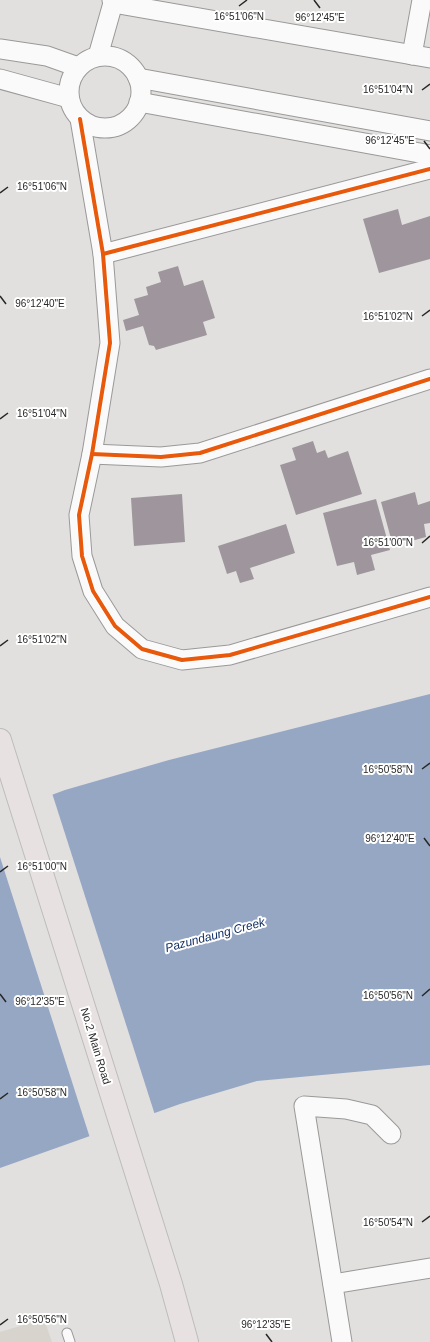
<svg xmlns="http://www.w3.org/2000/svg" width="430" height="1342" font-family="Arial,sans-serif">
<rect width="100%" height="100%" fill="#e1e0df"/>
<path fill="#d7d4ce" d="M44 1319 52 1342H0V1332Z"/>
<path fill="#96a7c4" d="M430 694V1065L257 1081 180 1104 0 1168V814L65 790 169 760Z"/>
<path fill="#e1e0df" d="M52 793 155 1115 90 1138 0 857V812Z"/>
<g fill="#9e969c">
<path d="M398 209 402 225 430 216V259L379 273 363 219Z"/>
<path d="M178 266 184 286 203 280 215 318 203 322 207 335 156 350 154 346 149 345 143 326 126 331 123 320 139 315 134 299 148 295 146 287 161 282 158 272Z"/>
<path d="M313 441 317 453 325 450 328 458 348 451 362 494 296 515 280 465 296 460 292 448Z"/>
<path d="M415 492 418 505 430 501V523L424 524 426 537 393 546 381 502Z"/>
<path d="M182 494 185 542 134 546 131 498Z"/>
<path d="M376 499 390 550 371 555 375 570 357 575 354 562 337 566 323 513Z"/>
<path d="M286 524 295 553 250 568 254 579 240 583 236 571 227 574 218 546Z"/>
</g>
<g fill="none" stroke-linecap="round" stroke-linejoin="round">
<defs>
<path id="service" d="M67 1333 70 1342"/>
<g id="minor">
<path d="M113 3 430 58"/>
<path d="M0 49 47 56 78 67"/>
<path d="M412 55 422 0"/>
<circle cx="105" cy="92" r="36"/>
<path d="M98 56 113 3 112 0"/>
<path d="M138 78 430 131"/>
<path d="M0 79 69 98"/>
<path d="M139 102 430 155"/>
<path d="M80 119 103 254 110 343 92 454 79 515 82 556 93 591 115 626 142 649 182 660 230 655 430 597"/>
<path d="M103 254 430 169"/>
<path d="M92 454 161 457 200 453 430 379"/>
<path d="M333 1284 430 1268"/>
<path d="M342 1342 304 1106 346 1109 372 1115 391 1134"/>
</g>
<path id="primary" d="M0 740 171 1284 187 1342"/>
</defs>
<use href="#service" stroke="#9a9998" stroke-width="11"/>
<use href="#minor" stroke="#9a9998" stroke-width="21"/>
<use href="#primary" stroke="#bdbcbc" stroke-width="24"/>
<use href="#service" stroke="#fafafa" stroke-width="9"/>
<use href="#minor" stroke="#fafafa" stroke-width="19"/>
<use href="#primary" stroke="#e7e2e1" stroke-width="22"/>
<defs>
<g id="cycleway">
<path d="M80 119 103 254 110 343 92 454 79 515 82 556 93 591 115 626 142 649 182 660 230 655 430 597"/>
<path d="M103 254 430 169"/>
<path d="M92 454 161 457 200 453 430 379"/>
</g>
</defs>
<use href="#cycleway" stroke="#fff" stroke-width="6"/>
<use href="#cycleway" stroke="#e8590c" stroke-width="4"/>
</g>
<path fill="none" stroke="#272726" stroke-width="1.5" d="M314 0 320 8M239 6 247 0M422 90 430 84M424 141 430 149M0 193 8 187M0 296 6 304M422 316 430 310M0 419 8 413M422 543 430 536M0 646 8 640M422 769 430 763M424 838 430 846M0 872 8 866M0 994 6 1002M422 996 430 989M0 1099 8 1093M422 1222 430 1216M0 1325 8 1319M266 1334 272 1342"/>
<g text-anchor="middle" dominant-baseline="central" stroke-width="4" stroke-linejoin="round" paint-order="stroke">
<g font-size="11" fill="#272726" stroke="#fff">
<text transform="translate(96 1046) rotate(73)">No.2 Main Road</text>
</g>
<g font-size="12" font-style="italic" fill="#133064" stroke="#fff">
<text transform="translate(215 935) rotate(-15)">Pazundaung Creek</text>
</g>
</g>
<g font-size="10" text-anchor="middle" fill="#272726" stroke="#fff" stroke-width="4" stroke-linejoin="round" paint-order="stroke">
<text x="239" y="20">16°51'06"N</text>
<text x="320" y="21">96°12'45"E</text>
<text x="388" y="93">16°51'04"N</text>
<text x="390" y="144">96°12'45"E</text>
<text x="42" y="190">16°51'06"N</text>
<text x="40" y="307">96°12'40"E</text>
<text x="388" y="320">16°51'02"N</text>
<text x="42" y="417">16°51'04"N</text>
<text x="388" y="546">16°51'00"N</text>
<text x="42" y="643">16°51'02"N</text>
<text x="388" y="773">16°50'58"N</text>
<text x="390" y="842">96°12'40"E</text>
<text x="42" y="870">16°51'00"N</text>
<text x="388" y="999">16°50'56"N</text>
<text x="40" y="1005">96°12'35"E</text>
<text x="42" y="1096">16°50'58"N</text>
<text x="388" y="1226">16°50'54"N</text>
<text x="42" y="1323">16°50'56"N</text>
<text x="266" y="1328">96°12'35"E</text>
</g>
</svg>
